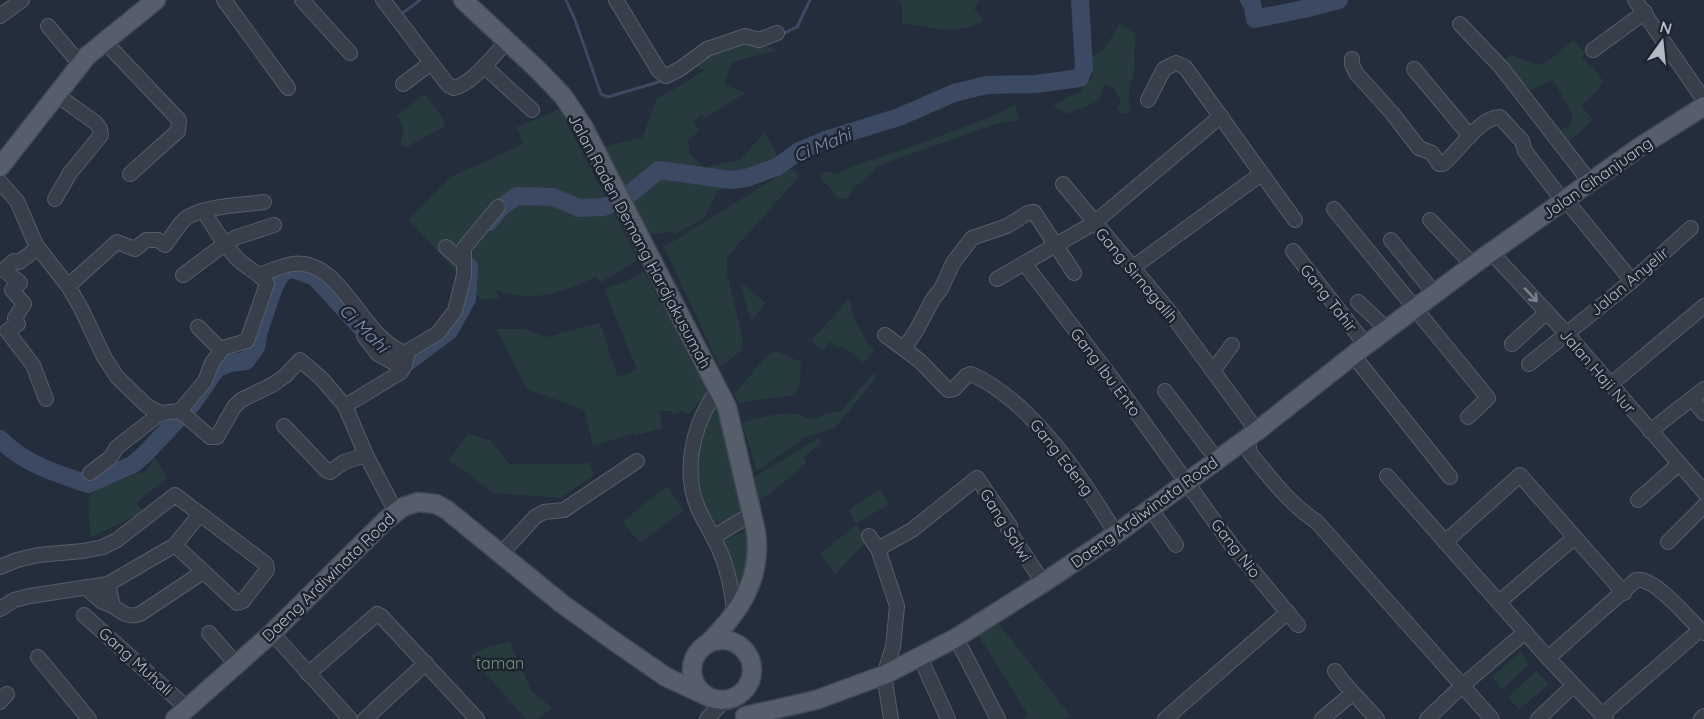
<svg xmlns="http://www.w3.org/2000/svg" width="1704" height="719" font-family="Quicksand,sans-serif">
<rect width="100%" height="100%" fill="#242d3b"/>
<g fill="#273a3d">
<path d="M898 0H980L974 9 984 20C957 37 931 26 902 24V5Z"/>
<path d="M1120 23 1136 34 1134 54 1135 68 1130 86 1128 99 1132 111 1123 114 1116 110 1121 102 1114 88 1104 85 1099 101 1067 114 1053 106 1067 97 1079 93 1093 76 1092 57 1105 48Z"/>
<path d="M1574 40 1585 53 1581 58 1594 68 1603 81 1596 92 1581 105 1593 120 1566 144 1555 132 1571 125 1572 113 1553 80C1545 82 1537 90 1529 90L1518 82 1503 60 1511 54C1553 75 1541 61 1574 40Z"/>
<path d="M754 41 777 50 732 62 724 84 745 93 706 118 701 115 693 122 699 131 688 141 690 154 704 167 740 160 764 132 779 158 752 180 718 191 704 218 676 234 666 232 650 235 603 147 643 137 656 100 705 70 695 66 726 47Z"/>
<path d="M422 96H426L444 120 445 126 407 147 400 145 404 129 397 115Z"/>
<path d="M1015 104 1020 120 996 124 877 166C867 182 854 182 848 198L840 199 820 178 822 174 829 171 835 175 850 167 922 143 1002 112Z"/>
<path d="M560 109 638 260 601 282 595 277C561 294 533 303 496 290L499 298 482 300 409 220 451 177 523 144 517 127Z"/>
<path d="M790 169 798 174 797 179 727 257V273L743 339 742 350 720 367 664 247Z"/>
<path d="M644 272 713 394 701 400 689 414 681 411 673 415 672 411H659L662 428 635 436 634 433 593 446 584 410 527 389 496 329H524L546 337 600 323 617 375 622 376 637 369 604 289 624 282Z"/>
<path d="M740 282 766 303 751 321Z"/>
<path d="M849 299C852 320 861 333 874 350L864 363 842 346 839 349 830 342 823 351 811 341Z"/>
<path d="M776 351 801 362 800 385 794 395 739 403 734 394 766 357Z"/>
<path d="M873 374 877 376 835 428 806 437 757 471 742 423C755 418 781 412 795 414 804 415 807 420 818 419L825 413 840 412Z"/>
<path d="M715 399 726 423 745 509C737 520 723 525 709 521L696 488 695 450Z"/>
<path d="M468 434 490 440 510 464H577L589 462 594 475 560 498 494 493 449 460Z"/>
<path d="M820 437 821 443 803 458 807 463 758 503 753 478Z"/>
<path d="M155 458 167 478 137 502 143 512 90 538 88 498 100 486 145 472Z"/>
<path d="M667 486 684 510 640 543 622 522Z"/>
<path d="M880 489 889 504 856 524 866 542 835 574 820 554 856 525 849 510Z"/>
<path d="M755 529 746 597 735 592 720 546 726 538Z"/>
<path d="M999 624 1070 715 1064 719H1023L1028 715 977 633Z"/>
<path d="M510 641 531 690 552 708 538 719H526L470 656 487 647Z"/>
<path d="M1520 652 1530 664 1502 689 1492 677Z"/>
<path d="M1536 671 1549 684 1519 710 1508 697Z"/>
</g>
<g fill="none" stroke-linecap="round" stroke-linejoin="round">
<g stroke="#3b4963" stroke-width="3">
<path d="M566 0 575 20 601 94 608 97 665 80"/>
<path d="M400 15 420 0"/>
<path d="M780 35 797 27 810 0"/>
</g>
<g stroke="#3b4963" stroke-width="18">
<path d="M1249 0 1252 3 1255 19 1304 9 1339 0"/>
<path d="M489 222 500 208 517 196 553 197 579 208 603 207 622 200 659 170 731 180 746 178 777 167 799 151 828 139 899 117 954 93 986 85 1036 84 1080 78 1084 68 1080 0"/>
<path d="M0 439C24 464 56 473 88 484L132 465 144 455 193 403 217 368 230 363 246 361 256 347 259 331 274 287 280 276 286 270 293 269 315 277 384 353 409 361 449 331 467 299 469 267"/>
</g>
<defs>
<g id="minor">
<path d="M224 0 288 88"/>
<path d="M302 0 350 53"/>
<path d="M383 0 448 85 454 88C473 83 494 55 507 41"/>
<path d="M616 0 659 71 666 76 680 69 707 49 745 36 759 40 777 33"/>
<path d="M1635 0 1704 100"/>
<path d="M0 16 22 0"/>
<path d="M1460 24 1501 67 1590 182"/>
<path d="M48 26 80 64"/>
<path d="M105 42 179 120 178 131 130 174"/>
<path d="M1593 50 1645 12"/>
<path d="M1352 59V64L1356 73 1392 113 1419 148 1432 153 1439 164H1443C1458 152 1480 117 1500 117L1522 141 1525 151 1563 201"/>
<path d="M484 66 532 110"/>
<path d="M1414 69 1470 136"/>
<path d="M403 84 431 63"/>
<path d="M1148 100 1164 69 1176 63 1185 67 1295 220"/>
<path d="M0 182 17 201 36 245 68 286 82 310 104 357 117 377 145 404 150 408 161 413 180 411"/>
<path d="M1063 184 1169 311 1257 431"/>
<path d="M55 199 70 173 101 135 100 129 96 123 57 95"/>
<path d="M1565 199 1632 281"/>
<path d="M1334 209 1488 398 1468 417"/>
<path d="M1430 220 1473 265"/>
<path d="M1391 240 1434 293"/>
<path d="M446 247 463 262"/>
<path d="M38 248 19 262 14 261 4 270 20 283 12 290 24 304 15 318 18 324 7 331 33 365 46 399"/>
<path d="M1293 251 1366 345"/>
<path d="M1491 252 1566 333 1704 492"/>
<path d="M1024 263 1111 377 1233 547 1298 625"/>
<path d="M1132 268 1261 174"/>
<path d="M261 274C271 271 282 266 292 264 343 257 360 339 406 353"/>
<path d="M183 275 225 244 237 237 274 225"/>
<path d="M997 279 1094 223 1221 116"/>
<path d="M68 286 117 242 135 249 146 240H158L165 245C171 238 179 224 185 219 201 206 242 205 264 202"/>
<path d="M1358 302 1387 329"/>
<path d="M198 327 221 350"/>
<path d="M885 335 920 361 948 390 954 389 966 376 971 374C1032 401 1083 479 1116 534"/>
<path d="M364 336 378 354 403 368"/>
<path d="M1512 344 1547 312"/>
<path d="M904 349 916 331 933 299 941 289 953 263 972 238 1007 226 1028 213 1034 212 1074 273"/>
<path d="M1353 355 1450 477"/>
<path d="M1529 364 1632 281 1691 228"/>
<path d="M1213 371 1232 345"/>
<path d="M1610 385 1704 306"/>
<path d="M1165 391 1217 460"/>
<path d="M712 398C692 429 683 473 698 508 704 522 713 535 719 549 728 569 732 590 734 612"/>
<path d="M1692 399 1704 413"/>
<path d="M345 406 401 372 405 365 408 351 438 333 455 311 464 275V248L498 207"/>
<path d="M180 411 210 437H217L234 407 241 400 272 385 285 376 300 360 322 379 345 406 366 455 396 512"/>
<path d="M180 411 205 381 212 363 223 348 247 341 267 284C260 273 251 271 241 262 225 248 215 228 203 211"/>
<path d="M284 426 327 471 330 472 344 462 366 455"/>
<path d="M1650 431 1704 389"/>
<path d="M1244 441 1249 447 1250 453C1269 477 1291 505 1317 522L1492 719"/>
<path d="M90 473 110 458 117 447 161 413"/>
<path d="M1387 476 1548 658 1606 719"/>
<path d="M1638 500 1679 464"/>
<path d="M1151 509 1176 545"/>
<path d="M869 536 878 549 897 606 893 647 884 675 891 719"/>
<path d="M713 537 752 514"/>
<path d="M1445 542 1520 475 1624 593"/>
<path d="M1668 542 1704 506"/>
<path d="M878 549 912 530 977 478 1010 526 1008 529 1043 583"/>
<path d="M501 554 535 517 544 512 564 510 637 461"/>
<path d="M0 567 17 560 38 555 83 551 103 547 117 540 175 495 266 564 267 570 243 601 237 603 175 545"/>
<path d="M108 584 113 606C122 613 129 618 140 614L203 572"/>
<path d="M86 588 101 601 113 606"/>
<path d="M1499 602 1575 537"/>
<path d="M0 609 14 600 30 596 108 584 175 545 200 514"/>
<path d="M84 615 187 708"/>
<path d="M209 633 236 664"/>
<path d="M272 633 350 719"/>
<path d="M956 638 998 719"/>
<path d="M38 657 89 719"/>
<path d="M920 657 948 719"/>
<path d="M1548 658 1636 580C1656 577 1689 620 1704 633"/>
<path d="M1335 671 1344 683 1377 719"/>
<path d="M308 674 377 614 381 616 477 719"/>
<path d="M0 702 7 694"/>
<path d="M1602 715 1700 630"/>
<path d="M365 719 426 663"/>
<path d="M707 719 722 703"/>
<path d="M1165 719 1288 612"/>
<path d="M1322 719 1353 693"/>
<path d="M1427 719 1462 686 1525 632"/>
<path d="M1538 719 1573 686"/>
<path d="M1701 719 1704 716"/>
</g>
<g id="major">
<path d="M463 0 537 69 563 96 583 126 727 407 756 532C762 579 740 612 707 644"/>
<path d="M0 167 87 56 156 0"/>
<circle cx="722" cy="670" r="30"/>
<path d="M745 716 816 700 884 675 956 638 1043 583 1116 534 1257 431 1366 345 1473 265 1641 146 1704 106"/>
<path d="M175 719 272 633 386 520 403 507 418 502 436 504 447 510 561 603 611 639 666 677 707 696"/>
</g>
</defs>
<use href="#minor" stroke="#565d69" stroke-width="16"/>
<use href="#major" stroke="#414854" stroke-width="21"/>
<use href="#minor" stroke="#383f4b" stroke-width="14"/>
<use href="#major" stroke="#565e6b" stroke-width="18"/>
</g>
<defs><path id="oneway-shaft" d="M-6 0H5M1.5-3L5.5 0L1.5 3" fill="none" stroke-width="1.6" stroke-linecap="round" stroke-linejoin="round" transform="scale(1.5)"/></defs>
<use stroke="#7c838f" href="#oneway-shaft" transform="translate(1531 295) rotate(47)"/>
<g text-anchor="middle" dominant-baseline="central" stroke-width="5" stroke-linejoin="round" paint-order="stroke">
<g font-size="16" fill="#b3bac6" stroke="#1d2430">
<text transform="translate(1597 178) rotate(-35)">Jalan Cihanjuang</text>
<text transform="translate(640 241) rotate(62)">Jalan Raden Demang Hardjakusumah</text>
<text transform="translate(1137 275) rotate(50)">Gang Sirnagalih</text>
<text transform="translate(1629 281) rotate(-40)">Jalan Anyelir</text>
<text transform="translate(1329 298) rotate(52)">Gang Tahir</text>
<text transform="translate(1598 371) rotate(49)">Jalan Haji Nur</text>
<text transform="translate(1106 372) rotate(53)">Gang Ibu Ento</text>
<text transform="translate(1062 457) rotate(52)">Gang Edeng</text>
<text transform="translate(1144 512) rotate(-36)">Daeng Ardiwinata Road</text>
<text transform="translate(1006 525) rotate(58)">Gang Salwi</text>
<text transform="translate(1236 548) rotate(52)">Gang Nio</text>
<text transform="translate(328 577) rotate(-44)">Daeng Ardiwinata Road</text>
<text transform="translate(136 661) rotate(42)">Gang Muhali</text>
</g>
<g font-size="16" fill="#6c9678" stroke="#1d2430">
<text x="500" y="663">taman</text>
</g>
<g font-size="18" font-style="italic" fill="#7d8eac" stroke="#1d2430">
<text transform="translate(822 145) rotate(-23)">Ci Mahi</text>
<text transform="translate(364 328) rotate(45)">Ci Mahi</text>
</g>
</g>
<g transform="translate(1662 42) rotate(15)" stroke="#1d2430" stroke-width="4.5" paint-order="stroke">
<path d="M0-4.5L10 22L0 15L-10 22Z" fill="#b3bac6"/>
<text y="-9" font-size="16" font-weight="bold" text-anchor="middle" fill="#b3bac6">N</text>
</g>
</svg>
